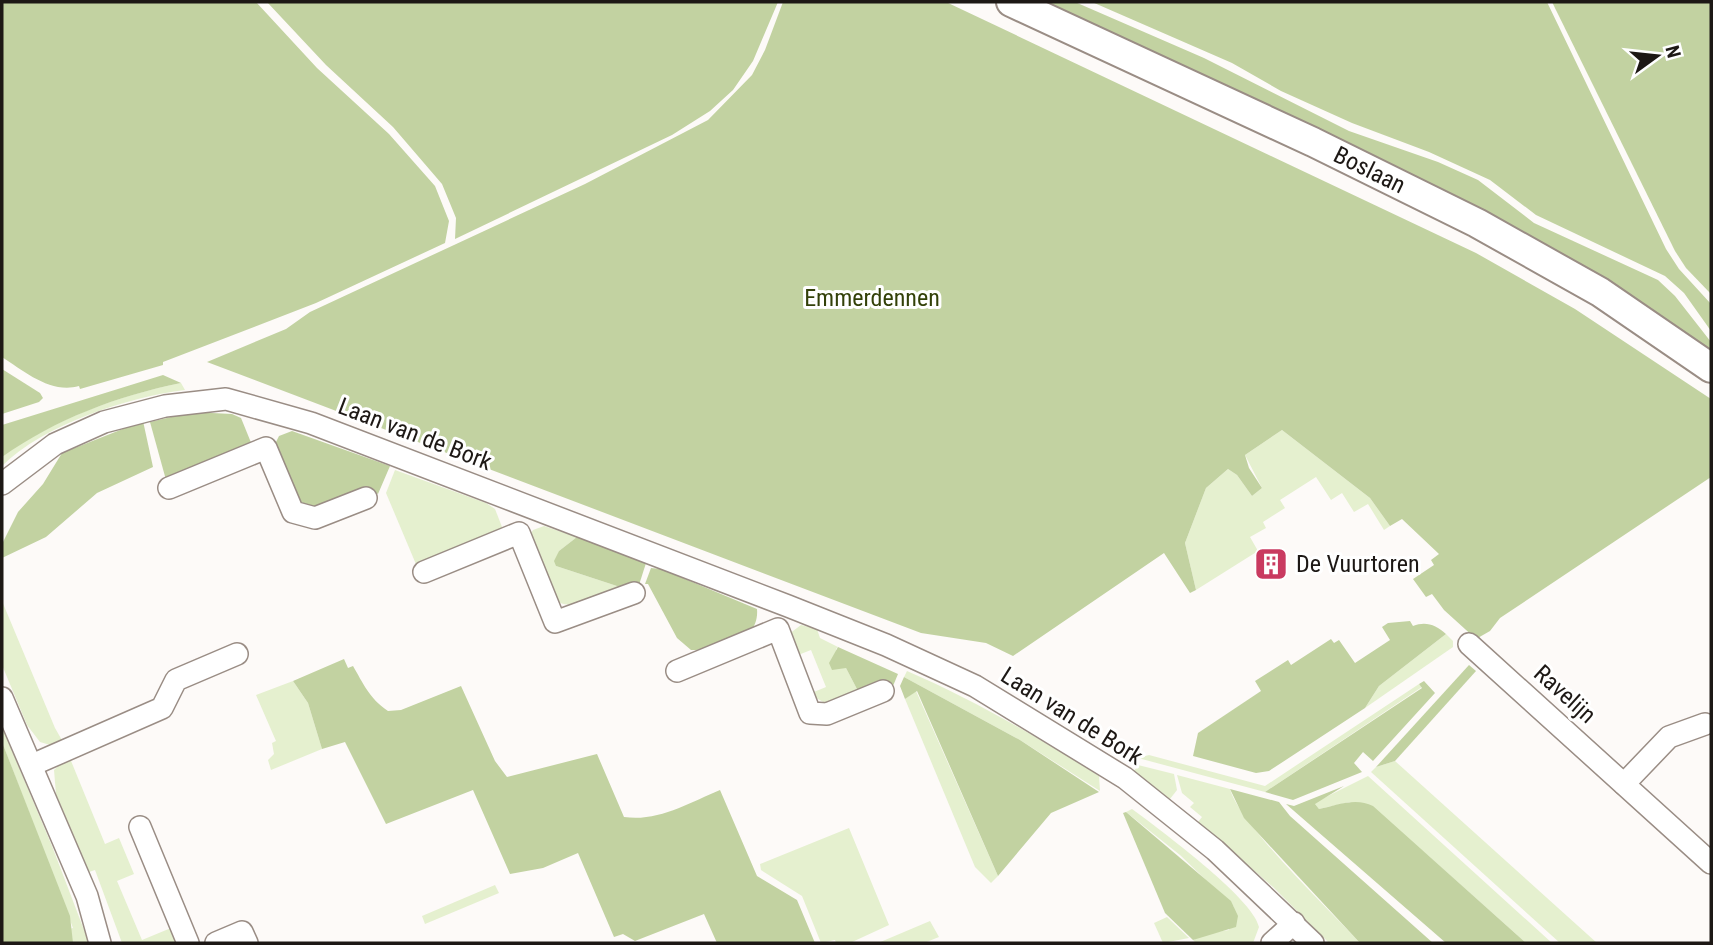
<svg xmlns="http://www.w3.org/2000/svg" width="1713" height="945" font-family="'Roboto Condensed',sans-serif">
<rect width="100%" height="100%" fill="#fdfaf8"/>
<g fill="#e5f0cf">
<path d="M181 383 185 390C128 397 43 425 2 466V456C56 419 116 396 181 383Z"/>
<path d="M1282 430 1370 498 1390 526 1384 530 1368 504 1354 512 1342 493 1331 500 1316 477 1280 500 1285 508 1263 522 1266 528 1250 537 1258 551 1196 590 1185 543 1206 488 1228 469 1237 475 1252 496 1262 488 1245 455Z"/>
<path d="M395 470 486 503 495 509 504 532 418 569 386 493Z"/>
<path d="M544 526 577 537 559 551 556 566 620 587C601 594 570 615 553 598L529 537 533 530Z"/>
<path d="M2 601 55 728 63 742 50 745 40 742 27 725 2 665Z"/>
<path d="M801 625 817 629 820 638 838 647 836 649 841 666 846 668 858 691 825 703 809 694 826 687 811 650 793 657 789 634Z"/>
<path d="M1446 634 1453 641V647L1365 708 1379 686Z"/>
<path d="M907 671C972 699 1036 736 1099 776L1100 791 1020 740 904 677Z"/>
<path d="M293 681 308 703 322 749 271 770 268 760 274 754 272 743 276 741 256 695Z"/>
<path d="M1419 684 1422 687 1265 792 1138 758 1149 755 1265 786Z"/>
<path d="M916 691 998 876 991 883 975 867 905 699Z"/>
<path d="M2 727 52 846 89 943H2L73 928 2 742Z"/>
<path d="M69 756 105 844 119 838 134 874 117 881 142 940 171 928 181 943H122L95 870 89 872 56 794 54 770Z"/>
<path d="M1395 761 1597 943H1560L1371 772 1376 767Z"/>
<path d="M1138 765 1174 774 1177 790 1170 799 1134 771Z"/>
<path d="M1177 775 1230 789C1240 825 1331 911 1360 943H1329L1273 887 1198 822 1202 817 1190 807 1194 803 1182 793Z"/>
<path d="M1368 776 1552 943H1526L1424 852 1350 802 1319 809 1314 803Z"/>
<path d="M1132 809C1159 829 1253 898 1259 927L1253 943H1196L1193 940 1209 933 1229 930 1234 907 1180 855 1126 812Z"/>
<path d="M849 828 889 925 850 943H836L835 940 821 943 802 896 761 870 760 864Z"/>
<path d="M495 885 499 893 425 924 422 916Z"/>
<path d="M1167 917 1189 938 1163 943 1154 923Z"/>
<path d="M930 921 939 937 924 943H878Z"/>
</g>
<g fill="#c2d2a1">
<path d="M2 2H256L317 68 389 134 435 186 449 221 445 243 316 303 163 362V365L80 389 79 386C51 394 25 372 2 357Z"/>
<path d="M267 2H778L753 61 733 90 710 111 672 135 455 239 456 218 442 184 393 127 326 65Z"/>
<path d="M783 2H946L1476 253 1575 309 1711 399V477L1500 618 1490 631 1476 639 1444 610 1432 594 1426 597 1413 579 1434 565 1431 560 1439 554 1402 519 1390 526 1370 498 1282 430 1245 455 1249 468 1262 488 1252 496 1237 475 1228 469 1206 488 1185 543 1196 590 1190 593 1164 553 1013 656 986 643 921 633 207 362 286 329 310 312 585 184 708 120 752 75 765 50Z"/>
<path d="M1036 2H1075L1204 58 1349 131 1438 162 1478 180 1534 223 1658 280 1675 296 1711 342V352L1597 276Z"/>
<path d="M1092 2H1547L1666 249 1679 269 1711 304V331L1684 293 1665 276 1536 215 1490 180 1429 152 1352 123 1281 91 1232 63Z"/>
<path d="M1552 2H1711V294L1686 268 1675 251Z"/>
<path d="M2 369 40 393 43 398 39 402 2 414Z"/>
<path d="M163 375 181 383C117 396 56 419 2 457V425Z"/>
<path d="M192 412 232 414 241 418 252 445 166 480 150 422Z"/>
<path d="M143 421 153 467 97 493 46 537 2 558V544L18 512 43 484 62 453Z"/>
<path d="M292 431 390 466 378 494 371 489C294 516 305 519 275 444L279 436Z"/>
<path d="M577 537 646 563 639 585 620 587 556 566 554 561 559 551Z"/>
<path d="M651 568 661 569 757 609C760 643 717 650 691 650L677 638 648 584H645Z"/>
<path d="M1410 621 1413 626C1426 621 1436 625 1446 634L1379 686 1365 708 1269 771 1256 773 1193 756 1198 733 1261 691 1255 681 1288 660 1291 665 1331 639 1334 643 1339 640 1355 663 1390 640 1382 627 1388 623Z"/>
<path d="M838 647 898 674 893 686 858 691 846 668 832 670 829 663Z"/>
<path d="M344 659 348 668 353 666C363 683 369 698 388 711L401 710 461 686 495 761 507 777 597 754 624 817C658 822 689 803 720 790L757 876 797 900 815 943H717L704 914 635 941 623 934 614 937 578 853 543 868 510 874 473 790 386 824 345 742 322 749 308 703 293 681Z"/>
<path d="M1469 665 1476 671 1395 761 1376 767Z"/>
<path d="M904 677 1020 740 1099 792 1051 813 998 876 917 691 905 699 900 686Z"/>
<path d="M1424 681 1435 693 1373 761 1363 752 1354 763 1362 772 1293 800 1265 792 1422 688 1419 684Z"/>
<path d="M2 742 70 916 73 943H2Z"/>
<path d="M1344 786 1315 804 1319 809C1337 805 1356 797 1373 806L1526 943H1446L1286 804 1294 806Z"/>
<path d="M1230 789 1279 802 1290 816 1433 943H1360L1244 818Z"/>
<path d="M1126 812 1231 901 1238 916 1236 927 1193 940 1165 913 1123 813Z"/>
</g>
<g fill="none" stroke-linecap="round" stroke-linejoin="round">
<defs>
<g id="minor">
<path d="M2 484 55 444 104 422 165 406 226 399 311 423 788 606 886 645 975 686 1125 778 1215 850 1313 943"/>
<path d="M169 488 266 448 293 512 315 518 366 498"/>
<path d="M424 572 519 533 555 622 634 593"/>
<path d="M1469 644 1711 863"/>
<path d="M677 671 778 629 810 713 827 714 883 691"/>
<path d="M2 698 87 896 100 943"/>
<path d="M32 765 162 708 176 680 237 654"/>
<path d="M1624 784 1669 737 1705 724"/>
<path d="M140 827 188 943"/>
<path d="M216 943 242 932 247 943"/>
<path d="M1272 943 1294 923"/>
</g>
<g id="secondary">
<path id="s1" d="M1011 2 1313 142 1477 223 1600 292 1711 368"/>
</g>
</defs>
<use href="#minor" stroke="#9a8d85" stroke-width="24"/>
<use href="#secondary" stroke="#9a8d85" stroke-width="32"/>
<use href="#minor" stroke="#fff" stroke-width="21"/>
<use href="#secondary" stroke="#fff" stroke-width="28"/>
</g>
<defs>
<symbol id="building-square" viewBox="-11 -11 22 22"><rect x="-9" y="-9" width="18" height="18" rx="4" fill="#c93a60" stroke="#fff"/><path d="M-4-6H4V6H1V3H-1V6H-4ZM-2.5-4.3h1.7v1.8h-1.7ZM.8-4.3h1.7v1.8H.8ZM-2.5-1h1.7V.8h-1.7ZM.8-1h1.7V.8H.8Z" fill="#fff"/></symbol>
</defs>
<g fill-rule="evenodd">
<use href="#building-square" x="1252" y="545" width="38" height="38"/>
</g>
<g text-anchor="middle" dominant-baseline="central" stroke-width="6" stroke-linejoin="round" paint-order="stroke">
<g font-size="24" fill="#1d1815" stroke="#fff">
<text stroke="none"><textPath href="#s1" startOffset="396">Boslaan</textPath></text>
<text transform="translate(415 434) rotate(21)">Laan van de Bork</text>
<text transform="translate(1565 694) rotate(42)">Ravelijn</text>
<text transform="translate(1072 716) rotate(32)">Laan van de Bork</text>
</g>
<g font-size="24" fill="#334109" stroke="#fff">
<text x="872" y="298">Emmerdennen</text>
</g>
<g font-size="24" fill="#1d1815" stroke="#fff" text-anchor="start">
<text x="1296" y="564">De Vuurtoren</text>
</g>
</g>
<rect width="1713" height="945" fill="none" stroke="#1d1815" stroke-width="7"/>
<g transform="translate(1657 56) rotate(75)" stroke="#ffffff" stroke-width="5" paint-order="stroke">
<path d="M0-5L12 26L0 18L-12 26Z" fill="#1d1815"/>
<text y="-10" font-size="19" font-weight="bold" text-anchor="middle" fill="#1d1815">N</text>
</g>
</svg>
